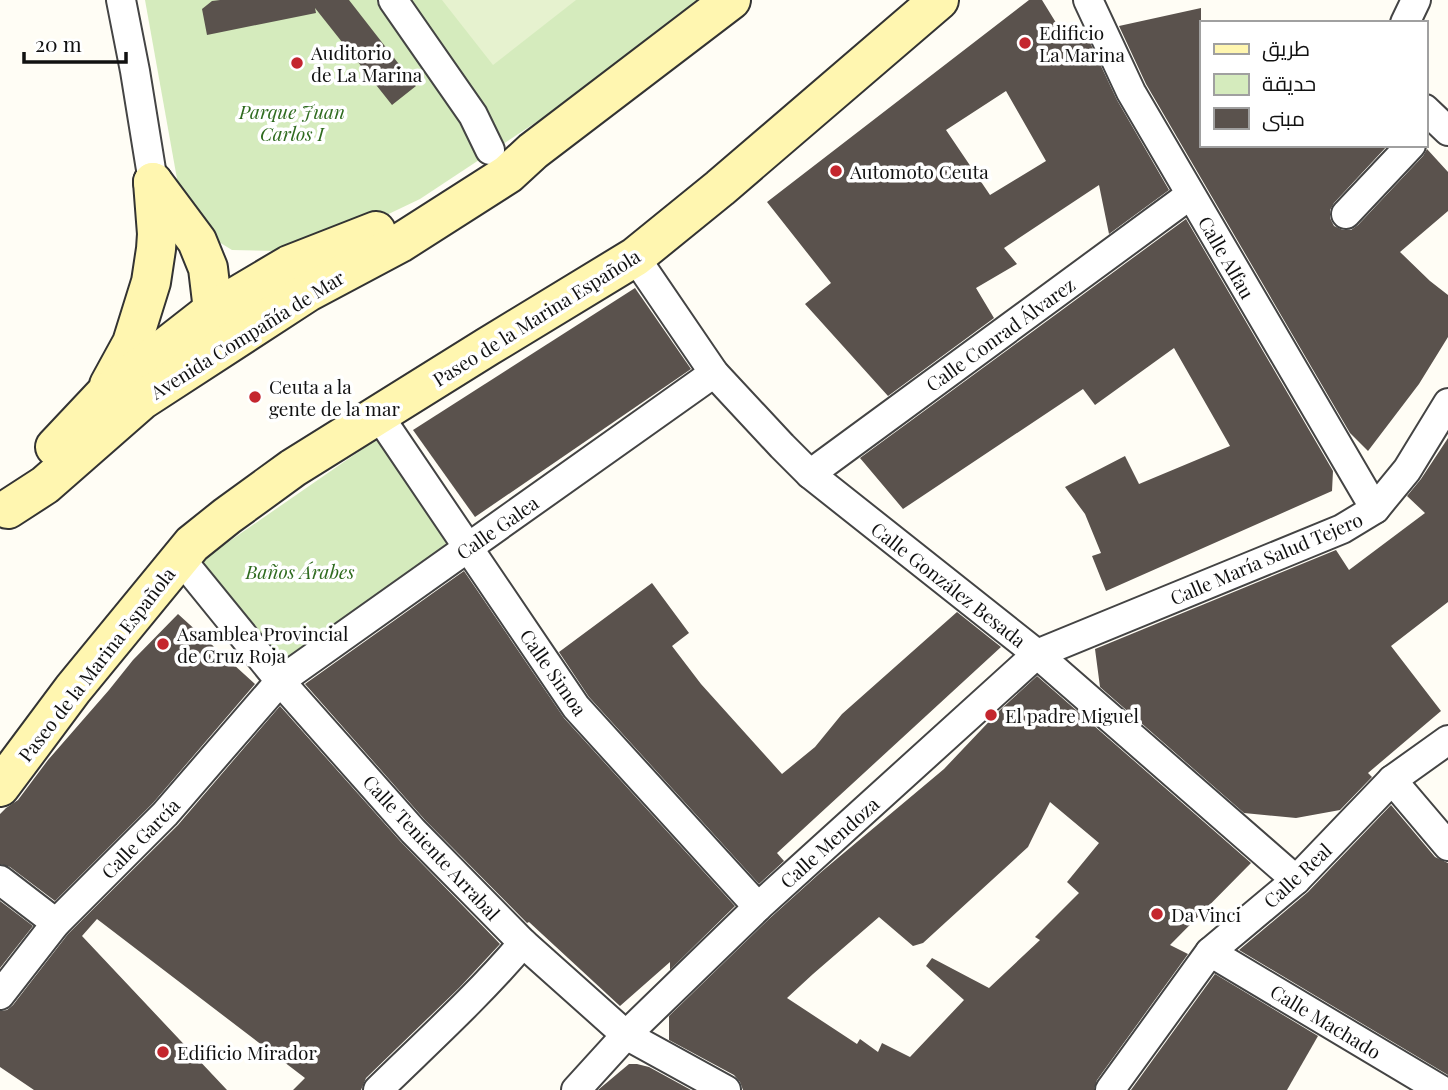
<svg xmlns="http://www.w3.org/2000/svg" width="1448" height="1090" font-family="'Playfair Display',Cairo,serif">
<rect width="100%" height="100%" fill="#fffdf5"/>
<g fill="#d5ebbd">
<path d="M145 0H704L553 111 420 199 376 220 279 251 232 250 214 239 179 190Z"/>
<path d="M377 439 449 544 277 667 195 565Z"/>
</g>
<path fill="#e6f2cf" d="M442 0H576L493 65Z"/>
<g fill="#5a524d" fill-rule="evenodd">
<path d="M220 0H349L416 86 392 105 315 8 316 13 207 35 202 9 212 1Z"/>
<path d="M1029 0H1042L1066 39 1086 34 1117 100 1169 190 1109 234 1099 185 1004 248 1017 264 976 288 994 318 888 396 805 304 831 283 767 202ZM1006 91 1046 161 990 195 946 130Z"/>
<path d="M1201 8V145H1388L1334 203 1330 210V218L1334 226 1343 230H1351L1358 225 1423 156 1427 149 1448 172V211L1400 252 1430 281 1448 295V337L1419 384 1368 451 1350 433 1146 84 1119 26Z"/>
<path d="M1186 219 1333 471 1332 491 1106 591 1092 556 1101 553 1085 514 1065 487 1125 456 1139 484 1230 446 1174 348 1095 405 1083 389 903 509 860 458Z"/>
<path d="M635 288 691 369 475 517 413 430Z"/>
<path d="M1448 438V602L1391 646 1441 711 1368 773 1372 777 1340 810 1296 818 1244 813 1100 687 1095 649 1336 550 1349 570 1425 513 1407 496 1421 479Z"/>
<path d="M464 571 564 718 735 906 670 970V962L620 1006 529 922 527 923 425 820 305 684Z"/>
<path d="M652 583 689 633 672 646 701 684 782 774 815 747 842 714 957 612 1001 647 777 853 784 861 759 884 589 697 559 652Z"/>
<path d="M178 614 255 684 153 803 55 901 10 867 0 864V814L6 808 18 800 48 760 109 690 133 660Z"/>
<path d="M1037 676 1251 863 1170 945 1188 954 1097 1080 1094 1090H743L740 1082 734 1075 669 1040V1016L769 919 820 873 944 769 1000 710ZM1050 802 1099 843 1067 882 1079 893 1035 937 1040 940 989 988 932 958 926 966 964 1000 910 1057 882 1043 878 1052 860 1039 857 1044 787 998 813 974 879 917 913 946 923 943 1028 847Z"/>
<path d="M280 706 401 842 500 944 459 988 366 1078 361 1090H293L305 1078 97 919 82 936 227 1090H34L0 1067V1011L7 1010 13 1005 68 934 178 825Z"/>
<path d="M1391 805 1435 857 1448 863V1075L1239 950 1308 892Z"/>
<path d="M0 901 33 926 0 968Z"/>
<path d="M1215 974 1318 1036 1287 1090H1131Z"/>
<path d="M629 1064H637L649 1067 691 1090H598Z"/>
</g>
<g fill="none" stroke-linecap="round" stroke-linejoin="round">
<defs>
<g id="street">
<path d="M121 0 135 71 153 182"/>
<path d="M393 0 473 115 490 150"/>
<path d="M1088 0 1131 92 1375 509"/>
<path d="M1405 23 1416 0"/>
<path d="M1425 109 1448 131"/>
<path d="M1346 214 1411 145"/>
<path d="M635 257 714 373 782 446 810 474 1037 654 1296 880"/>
<path d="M379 416 576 707 758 907"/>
<path d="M810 474 1190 195"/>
<path d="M180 558 280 681 413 831 523 943 626 1035 726 1090"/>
<path d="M1392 780 1448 846"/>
<path d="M0 880 56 923"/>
<path d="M1210 952 1441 1090"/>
<path d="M0 995 56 923 165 814 280 681 714 373"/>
<path d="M378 1090C427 1042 479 995 523 943"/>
<path d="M576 1090 626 1035 758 907 1037 654 1342 529 1375 509 1407 470 1448 403"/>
<path d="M1110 1090 1210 952 1296 880 1392 780 1448 740"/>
</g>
<g id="secondary">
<path d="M153 182 197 241 208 268 213 310 200 327"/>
<path d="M109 385 132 343 151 282 156 249 157 234 153 182"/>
<path d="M55 447 103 396 213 310 289 265 376 231"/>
<path d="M8 509 45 485 142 400 308 292 400 243 508 174 533 151 731 0"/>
<path d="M0 787 73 689 192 544 227 516 293 468 487 347 635 257 720 188 939 0"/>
</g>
</defs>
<use href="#street" stroke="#444" stroke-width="32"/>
<use href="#secondary" stroke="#333" stroke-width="42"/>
<use href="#street" stroke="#fff" stroke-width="28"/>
<use href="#secondary" stroke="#fff6b0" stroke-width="38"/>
</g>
<g fill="#c4262e" stroke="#fff" stroke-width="2.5">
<circle cx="1025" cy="43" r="7"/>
<circle cx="297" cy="63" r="7"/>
<circle cx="836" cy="171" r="7"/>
<circle cx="255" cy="397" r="7"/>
<circle cx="163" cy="644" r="7"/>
<circle cx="991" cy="715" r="7"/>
<circle cx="1157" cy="914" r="7"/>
<circle cx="163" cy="1052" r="7"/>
</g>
<g text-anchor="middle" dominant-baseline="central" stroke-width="7" stroke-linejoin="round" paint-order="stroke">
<g font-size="19" fill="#111" stroke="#fff" text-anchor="start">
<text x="1039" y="32">Edificio<tspan x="1039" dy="22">La Marina</tspan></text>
<text x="311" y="52">Auditorio<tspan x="311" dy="22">de La Marina</tspan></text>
<text x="850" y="171">Automoto Ceuta</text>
<text x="269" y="386">Ceuta a la<tspan x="269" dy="22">gente de la mar</tspan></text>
<text x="177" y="633">Asamblea Provincial<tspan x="177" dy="22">de Cruz Roja</tspan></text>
<text x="1005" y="715">El padre Miguel</text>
<text x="1171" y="914">Da Vinci</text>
<text x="177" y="1052">Edificio Mirador</text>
</g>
<g font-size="19" font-style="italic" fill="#2f6b1f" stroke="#fff">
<text x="292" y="111">Parque Juan<tspan x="292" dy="22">Carlos I</tspan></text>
<text x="300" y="571">Baños Árabes</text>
</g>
<g font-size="19" fill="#111" stroke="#fff">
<text transform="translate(1227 257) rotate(60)">Calle Alfau</text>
<text transform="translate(536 317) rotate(-32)">Paseo de la Marina Española</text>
<text transform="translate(247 334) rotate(-32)">Avenida Compañía de Mar</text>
<text transform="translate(1000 334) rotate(-36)">Calle Conrad Álvarez</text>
<text transform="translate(497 527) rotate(-35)">Calle Galea</text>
<text transform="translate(1266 558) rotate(-23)">Calle María Salud Tejero</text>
<text transform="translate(949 584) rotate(38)">Calle González Besada</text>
<text transform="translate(96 664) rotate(-52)">Paseo de la Marina Española</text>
<text transform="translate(554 672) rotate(55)">Calle Simoa</text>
<text transform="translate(140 838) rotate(-46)">Calle García</text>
<text transform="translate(829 842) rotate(-42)">Calle Mendoza</text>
<text transform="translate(432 847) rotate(47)">Calle Teniente Arrabal</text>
<text transform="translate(1297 875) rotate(-43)">Calle Real</text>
<text transform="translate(1326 1021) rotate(31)">Calle Machado</text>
</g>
</g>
<rect x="1200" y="21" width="228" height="126" fill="#ffffff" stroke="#a0a0a0" stroke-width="2"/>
<rect x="1214" y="44" width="35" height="10" fill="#fff6b0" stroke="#a0a0a0" stroke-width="2"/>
<text x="1262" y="56" font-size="21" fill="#111111">طريق</text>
<rect x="1214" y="74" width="35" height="21" fill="#d5ebbd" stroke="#a0a0a0" stroke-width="2"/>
<text x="1262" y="91" font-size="21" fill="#111111">حديقة</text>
<rect x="1214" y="108" width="35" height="21" fill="#5a524d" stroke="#a0a0a0" stroke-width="2"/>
<text x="1262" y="126" font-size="21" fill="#111111">مبنى</text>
<path d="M24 52v10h102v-10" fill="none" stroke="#111111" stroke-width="3.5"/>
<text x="35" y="52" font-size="21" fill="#111111" stroke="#ffffff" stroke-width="5" paint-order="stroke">20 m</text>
</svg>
